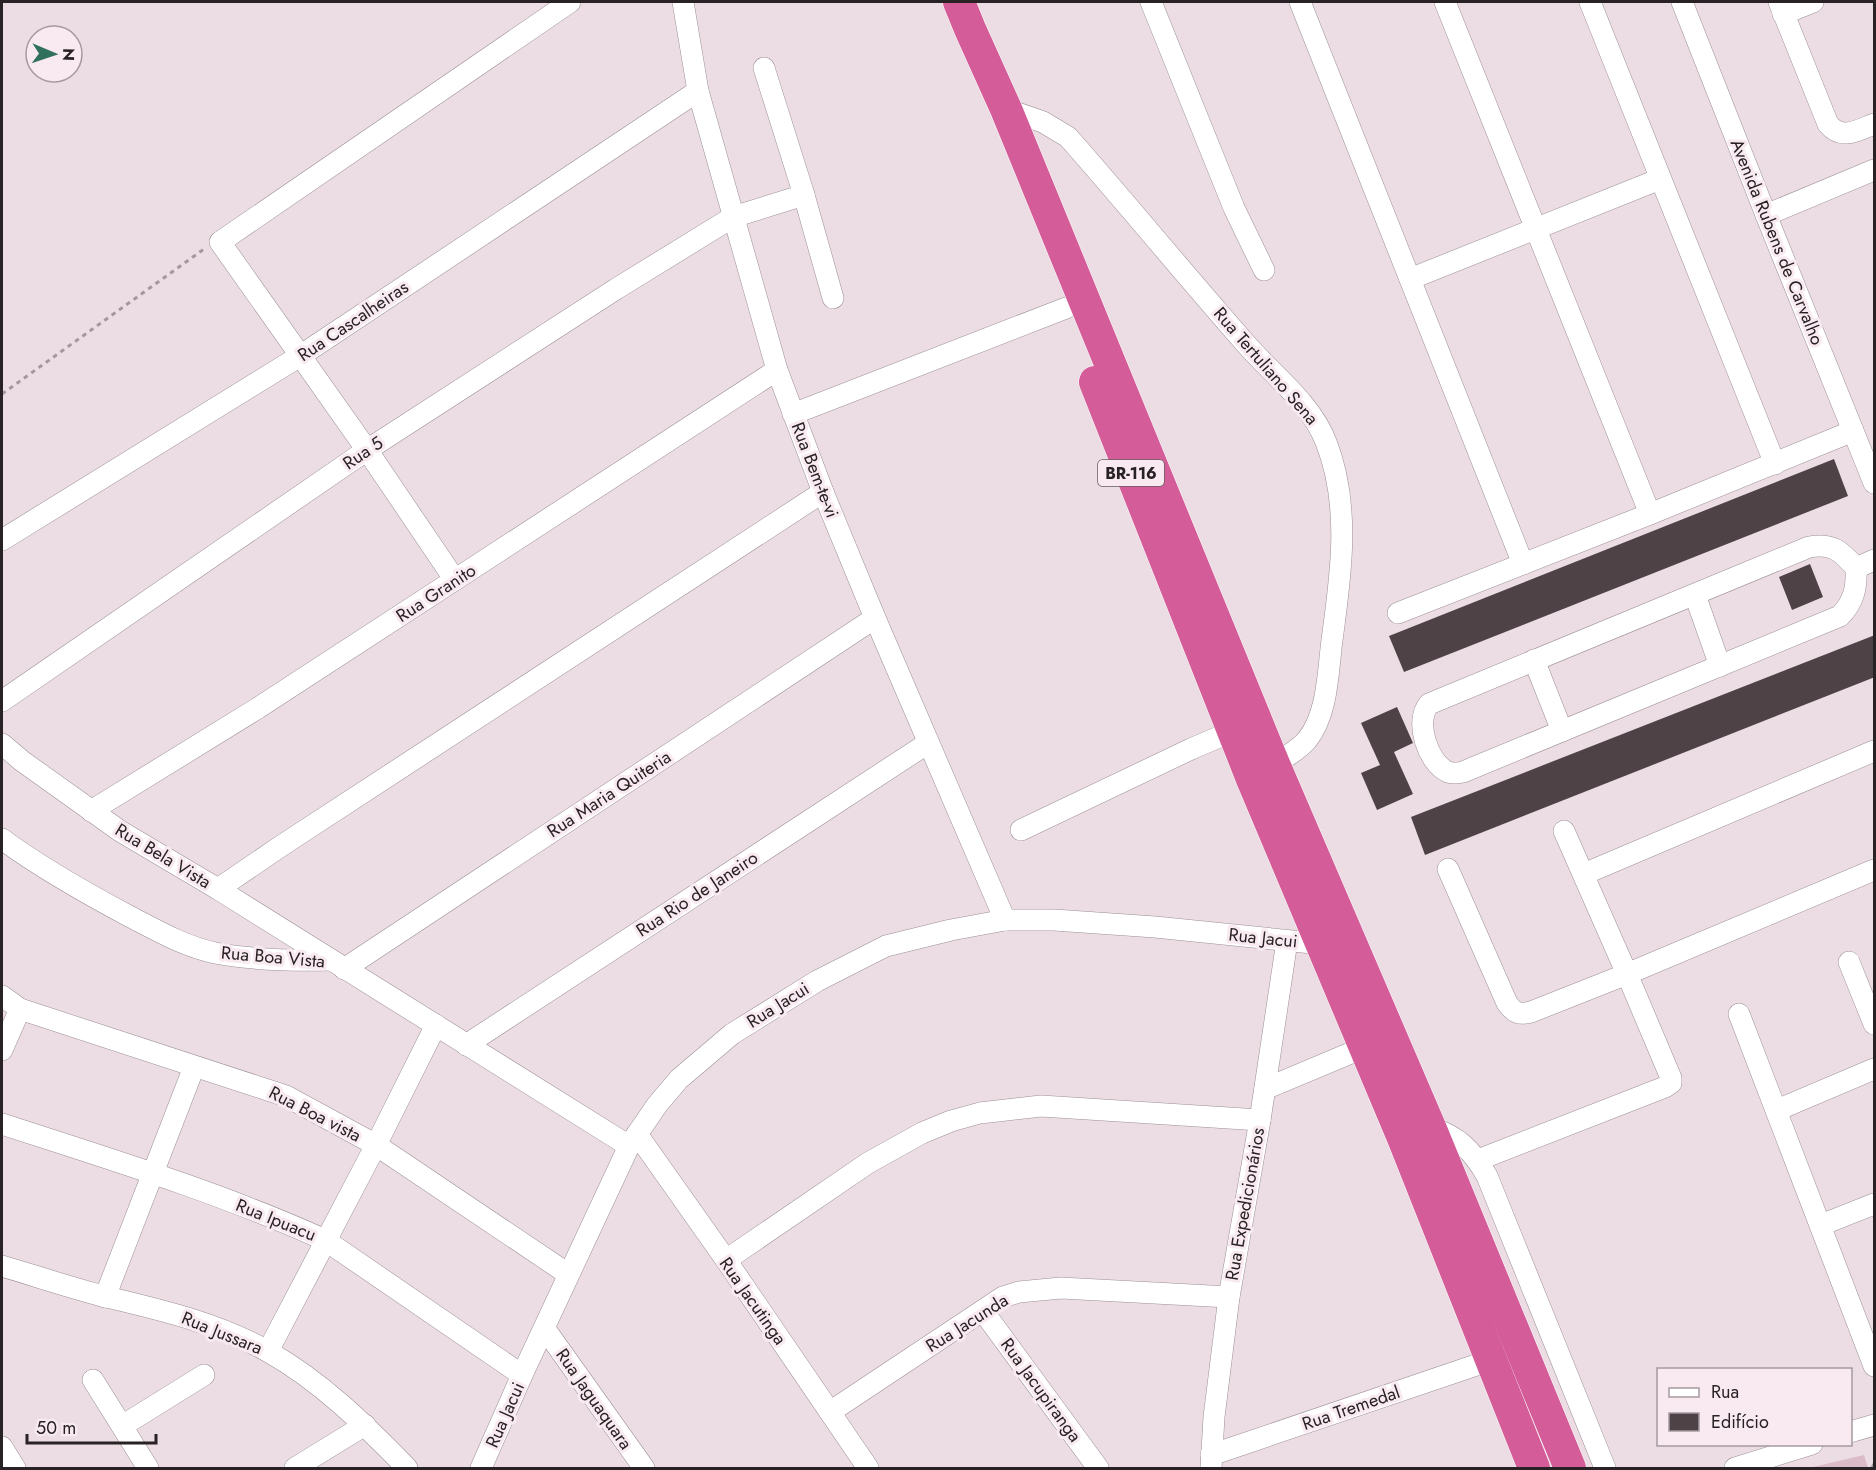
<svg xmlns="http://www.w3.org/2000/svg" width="1876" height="1470" font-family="Jost,sans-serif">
<rect width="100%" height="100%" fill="#ebdde3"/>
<path fill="#dbbbc8" d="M1864 1455 1868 1468H1809Z"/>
<g fill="#4e4247">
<path d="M1834 459 1848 496 1404 672 1389 636Z"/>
<path d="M1810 564 1823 597 1792 610 1779 577Z"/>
<path d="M1875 635V677L1425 855 1411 817Z"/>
<path d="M1397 707 1413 743 1394 752 1413 794 1377 810 1361 773 1380 765 1361 723Z"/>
</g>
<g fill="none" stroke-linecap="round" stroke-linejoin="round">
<defs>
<g id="minor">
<path d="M683 2 698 91 777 370 823 492 875 618 1005 920"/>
<path d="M1151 2 1234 208 1264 270"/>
<path d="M1300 2 1523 564"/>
<path d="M1445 2 1650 514"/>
<path d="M1590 2 1775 464"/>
<path d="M1682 2 1766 215 1874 483"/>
<path d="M1779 2 1828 124C1842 141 1858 130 1874 124"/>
<path d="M1783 14 1813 2"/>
<path d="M764 68 804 195 833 298"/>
<path d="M1006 109 1043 122 1068 137C1128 205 1186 276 1246 344 1273 375 1311 403 1326 442 1351 505 1341 575 1332 640 1328 671 1328 714 1307 740 1298 750 1286 757 1274 764"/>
<path d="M1766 215 1874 170"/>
<path d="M1410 279 1660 179"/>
<path d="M793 414 1066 308"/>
<path d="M2 540 300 356 698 91"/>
<path d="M1856 568C1857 587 1854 602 1840 616L1463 772C1458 773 1453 774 1448 772 1428 763 1414 722 1429 704L1809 547C1833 543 1841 551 1856 568L1874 560"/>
<path d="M455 580 367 450 220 242 570 2"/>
<path d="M1695 595 1720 666"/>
<path d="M1398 613 1650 514 1853 431"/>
<path d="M1534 660 1562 731"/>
<path d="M2 701 367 450 616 289 733 217 804 195"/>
<path d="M2 744 22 761 120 831 218 889 629 1146"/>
<path d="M91 811 258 708 777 370"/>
<path d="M1021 830 1191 749 1233 731"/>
<path d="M2 839C41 868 84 892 127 915 156 930 183 946 215 953 253 960 291 961 330 960"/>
<path d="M1448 869 1507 1003C1514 1013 1519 1015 1531 1012L1627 974 1564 831"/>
<path d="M1584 874 1874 751"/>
<path d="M218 889 281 846 823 492"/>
<path d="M1849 962 1874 1024"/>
<path d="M344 969 875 618"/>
<path d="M2 996 20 1009 286 1096 376 1145 568 1274"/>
<path d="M1739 1014 1874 1366"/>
<path d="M466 1045 928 743"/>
<path d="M2 1050 20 1009"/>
<path d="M1265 1089 1365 1047"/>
<path d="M1777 1110 1874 1069"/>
<path d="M2 1124C110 1159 221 1193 325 1240L522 1375"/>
<path d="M1426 1129 1430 1127C1459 1137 1472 1150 1487 1176L1605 1468"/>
<path d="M637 1134 726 1260 868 1468"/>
<path d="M1478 1160 1665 1087 1671 1083V1078L1627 974 1874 870"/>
<path d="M1821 1225 1874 1204"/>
<path d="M726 1260 868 1163 922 1133 951 1121 980 1113 1041 1106 1260 1120"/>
<path d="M2 1266C36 1276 71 1288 107 1297 161 1310 218 1323 267 1351 321 1381 365 1425 407 1468"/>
<path d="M105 1297 194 1067"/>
<path d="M983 1311 1098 1468"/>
<path d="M545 1329 644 1468"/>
<path d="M268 1351 376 1145 436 1025"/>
<path d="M93 1380 148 1468"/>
<path d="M830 1412 1003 1297 1019 1292 1061 1288 1229 1297"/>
<path d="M122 1426 204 1375"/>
<path d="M1850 1432 1874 1425"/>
<path d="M2 1447 15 1468"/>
<path d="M1211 1455 1491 1360"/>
<path d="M295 1468 365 1425"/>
<path d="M481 1468 522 1375 629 1146 657 1105 679 1079 732 1034 817 981 886 946 951 930 1005 920H1054L1155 927 1322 944"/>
<path d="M1211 1468 1214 1417 1229 1297 1260 1120 1287 941"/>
<path d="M1735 1468 1812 1444"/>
</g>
<g id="highway">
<path d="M959 2 970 29 1006 109 1274 764 1430 1127 1570 1468"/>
<path d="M1095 382 1252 779 1403 1138 1534 1468"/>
</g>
</defs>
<use href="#minor" stroke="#9d9095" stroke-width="22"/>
<use href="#highway" stroke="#fff" stroke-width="33"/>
<g stroke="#a3989d" stroke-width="3" stroke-dasharray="4.5 4.5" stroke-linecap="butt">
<path d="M2 394 204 249"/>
<path d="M1872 1468 1874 1464"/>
</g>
<use href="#minor" stroke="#fff" stroke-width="21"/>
<use href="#highway" stroke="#d45d99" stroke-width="32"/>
</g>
<g text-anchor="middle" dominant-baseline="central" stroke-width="6" stroke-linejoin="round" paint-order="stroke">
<rect fill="#f8eaf0" stroke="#665e61" stroke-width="1.5" x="1098" y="460" width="66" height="26" rx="4.5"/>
<g font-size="16" font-weight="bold" fill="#282224">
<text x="1131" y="473">BR-116</text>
</g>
<g font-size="18" fill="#282224" stroke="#f8eaf0">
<text transform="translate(1777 242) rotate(68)">Avenida Rubens de Carvalho</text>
<text transform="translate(353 321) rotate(-34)">Rua Cascalheiras</text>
<text transform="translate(1266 366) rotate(49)">Rua Tertuliano Sena</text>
<text transform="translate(363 453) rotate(-34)">Rua 5</text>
<text transform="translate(815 470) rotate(69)">Rua Bem-te-vi</text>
<text transform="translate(436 593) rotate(-33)">Rua Granito</text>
<text transform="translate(609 794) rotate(-33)">Rua Maria Quiteria</text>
<text transform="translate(163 856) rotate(31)">Rua Bela Vista</text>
<text transform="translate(697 894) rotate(-33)">Rua Rio de Janeiro</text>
<text transform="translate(1263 938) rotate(6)">Rua Jacui</text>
<text transform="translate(273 957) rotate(5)">Rua Boa Vista</text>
<text transform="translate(778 1005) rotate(-32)">Rua Jacui</text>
<text transform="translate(315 1114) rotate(27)">Rua Boa vista</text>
<text transform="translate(1245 1204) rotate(-80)">Rua Expedicionários</text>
<text transform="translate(276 1220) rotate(22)">Rua Ipuacu</text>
<text transform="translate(753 1301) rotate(55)">Rua Jacutinga</text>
<text transform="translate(967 1323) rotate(-32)">Rua Jacunda</text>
<text transform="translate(222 1333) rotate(22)">Rua Jussara</text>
<text transform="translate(1041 1390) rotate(54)">Rua Jacupiranga</text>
<text transform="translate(594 1399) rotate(55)">Rua Jaguaquara</text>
<text transform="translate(1351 1408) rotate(-19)">Rua Tremedal</text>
<text transform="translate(505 1415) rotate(-66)">Rua Jacui</text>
</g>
</g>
<rect width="1876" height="1470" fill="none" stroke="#282224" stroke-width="6"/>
<rect x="1657" y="1368" width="195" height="78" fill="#f8eaf0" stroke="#a59a9e" stroke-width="1.5"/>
<rect x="1669" y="1388" width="30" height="9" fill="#ffffff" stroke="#a59a9e" stroke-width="1.5"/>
<text x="1711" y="1398" font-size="18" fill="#282224">Rua</text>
<rect x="1669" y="1413" width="30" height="18" fill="#4e4247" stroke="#a59a9e" stroke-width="1.5"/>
<text x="1711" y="1428" font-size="18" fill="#282224">Edifício</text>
<g transform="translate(54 54) rotate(92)"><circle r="28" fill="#f8eaf0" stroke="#a59a9e" stroke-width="1.5"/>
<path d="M0-4.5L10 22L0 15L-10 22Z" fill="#30705d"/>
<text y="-9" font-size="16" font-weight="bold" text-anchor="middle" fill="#282224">N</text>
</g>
<path d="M27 1434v9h129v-9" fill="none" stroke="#282224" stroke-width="3"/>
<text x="36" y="1434" font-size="18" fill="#282224" stroke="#f8eaf0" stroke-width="4.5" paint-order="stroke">50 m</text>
</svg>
